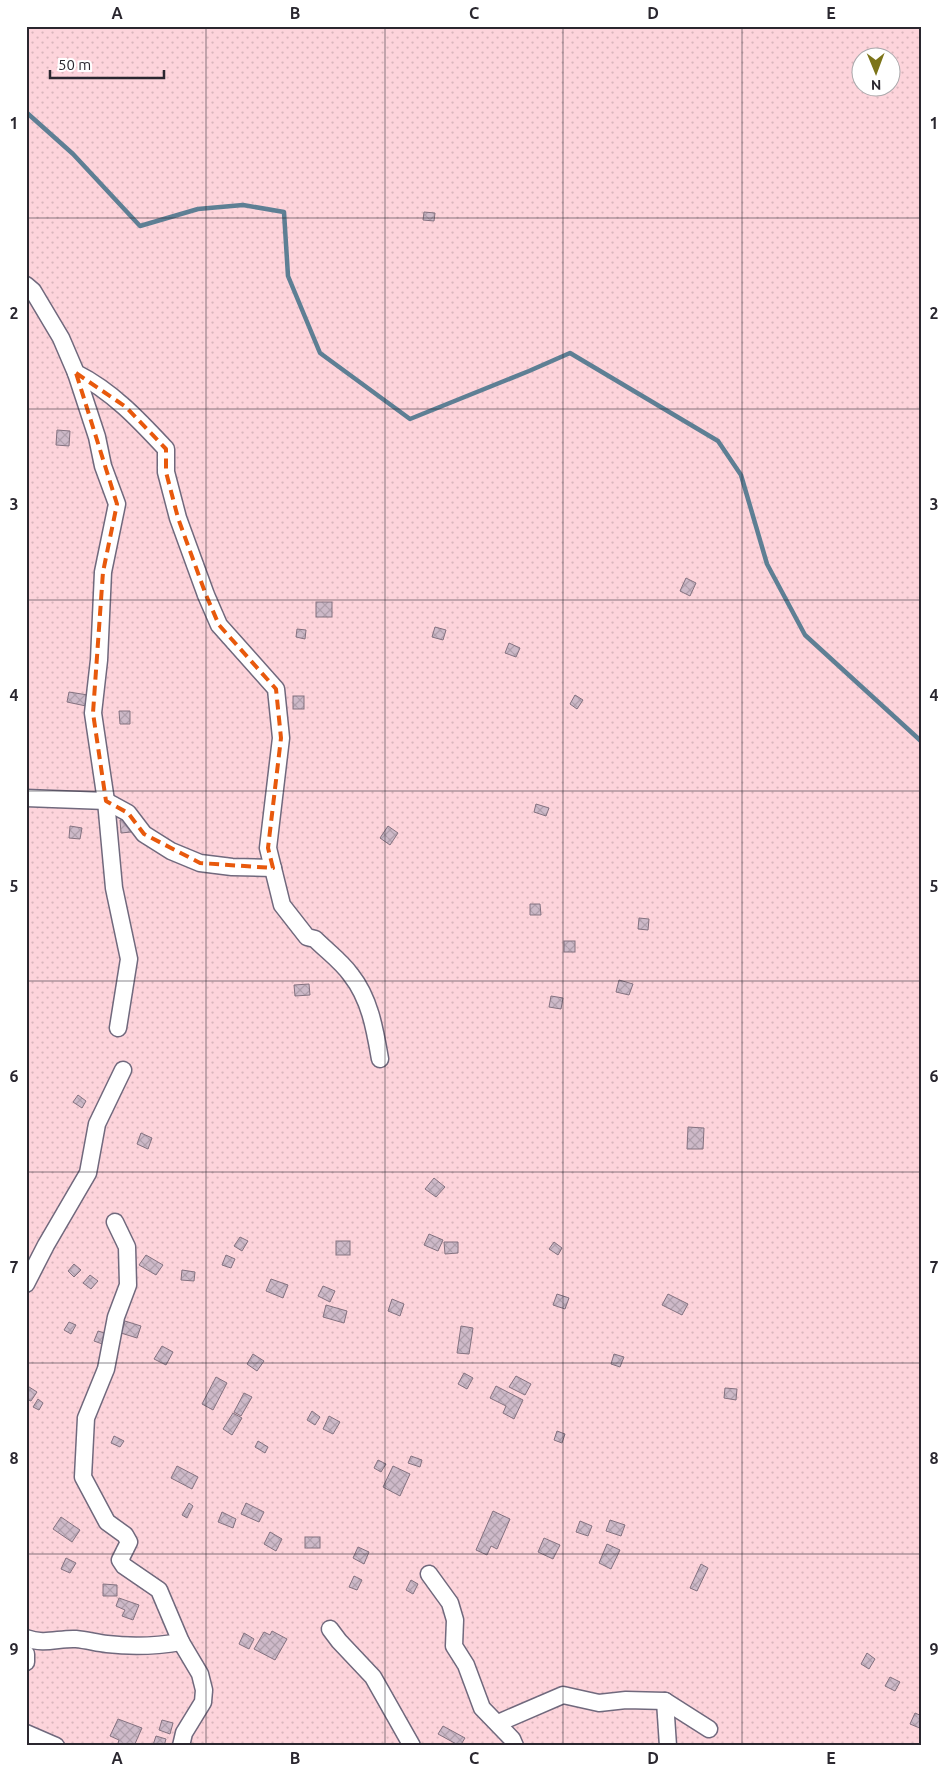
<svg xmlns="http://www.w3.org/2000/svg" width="948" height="1772" font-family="Ubuntu,sans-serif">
<defs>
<pattern id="grass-dots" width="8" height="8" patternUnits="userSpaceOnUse" patternTransform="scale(1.25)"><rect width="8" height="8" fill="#fdd4db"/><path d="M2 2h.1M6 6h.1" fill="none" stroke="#d9b6bc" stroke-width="1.8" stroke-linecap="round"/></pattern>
<pattern id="building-cross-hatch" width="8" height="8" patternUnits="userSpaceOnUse" patternTransform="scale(1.25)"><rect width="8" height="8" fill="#cdb9c8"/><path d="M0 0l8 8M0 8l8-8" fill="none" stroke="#b09fac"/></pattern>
</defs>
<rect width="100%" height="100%" fill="#f7f5fe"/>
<path fill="url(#grass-dots)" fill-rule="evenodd" d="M26 26H922V1746H26ZM860 58H890V88H860Z"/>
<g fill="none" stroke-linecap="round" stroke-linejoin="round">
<path stroke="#5e7f94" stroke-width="4.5" d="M26 112 73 154 140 226 198 209 243 205 284 212 288 276 320 353 410 419 529 371 570 353 718 441 741 475 767 564 805 635 922 742"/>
</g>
<g fill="url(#building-cross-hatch)" stroke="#847280">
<path d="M424 212 435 213 434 221 423 220Z"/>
<path d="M57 430 70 431 69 446 56 445Z"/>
<path d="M686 578 696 583 690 596 680 591Z"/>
<rect x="316" y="602" width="16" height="15"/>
<path d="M435 627 446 630 443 640 432 637Z"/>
<path d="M297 629 306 630 305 639 296 637Z"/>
<path d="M509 643 520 648 516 657 505 653Z"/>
<path d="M69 692 88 695 86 706 67 702Z"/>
<path d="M575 695 583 700 577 709 570 704Z"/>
<rect x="293" y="696" width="11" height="13"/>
<path d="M119 711H130V724H120Z"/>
<path d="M536 804 549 808 546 816 534 812Z"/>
<path d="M130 819 131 832 121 833 120 820Z"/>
<path d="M70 826 82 828 80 839 69 838Z"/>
<path d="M388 826 398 833 390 845 380 838Z"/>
<path d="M530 904H540L541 915H530Z"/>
<path d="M639 918 649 919 648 930 638 929Z"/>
<rect x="564" y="941" width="11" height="11"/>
<path d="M619 980 633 984 629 995 616 992Z"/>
<path d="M309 984 310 995 295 996 294 985Z"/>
<path d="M551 996 563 998 561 1009 549 1007Z"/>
<path d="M78 1095 86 1101 82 1108 73 1102Z"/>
<path d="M688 1127 704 1128 703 1149H687Z"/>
<path d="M141 1133 152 1138 148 1149 137 1144Z"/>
<path d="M434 1178 445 1187 436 1197 425 1189Z"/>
<path d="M429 1234 443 1240 438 1251 424 1245Z"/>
<path d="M240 1237 248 1241 242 1251 234 1246Z"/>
<rect x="336" y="1241" width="14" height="14"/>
<path d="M444 1242H458V1253L445 1254Z"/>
<path d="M554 1242 562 1248 558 1255 549 1249Z"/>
<path d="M146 1255 163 1265 156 1275 139 1265Z"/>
<path d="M226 1255 235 1259 231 1268 222 1265Z"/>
<path d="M74 1264 81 1270 74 1277 68 1271Z"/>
<path d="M182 1270 195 1272 194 1281 181 1280Z"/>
<path d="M90 1275 98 1281 91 1289 83 1283Z"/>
<path d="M271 1279 288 1285 283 1298 266 1291Z"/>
<path d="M323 1286 335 1291 330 1302 318 1296Z"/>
<path d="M557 1294 569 1298 565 1309 553 1305Z"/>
<path d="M668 1294 688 1304 682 1315 662 1305Z"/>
<path d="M392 1299 404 1304 400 1316 388 1311Z"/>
<path d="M326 1305 347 1311 344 1323 323 1317Z"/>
<path d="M125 1321 141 1326 137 1338 121 1333Z"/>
<path d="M69 1322 76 1325 71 1334 64 1330Z"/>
<path d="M461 1326 473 1328 469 1354 457 1353Z"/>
<path d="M98 1331 108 1334 105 1345 94 1341Z"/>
<path d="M162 1346 173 1352 166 1365 154 1359Z"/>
<path d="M253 1354 264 1361 257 1371 247 1364Z"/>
<path d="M614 1354 624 1357 620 1367 611 1364Z"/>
<path d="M464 1373 473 1378 467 1389 458 1384Z"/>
<path d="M516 1376 531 1384 525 1395 509 1387Z"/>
<path d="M216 1377 227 1383 213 1410 202 1404Z"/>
<path d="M26 1385 37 1392 31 1401 26 1399Z"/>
<path d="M496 1386 523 1400 514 1419 503 1413 506 1406 490 1398Z"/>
<path d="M725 1388 737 1389 736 1400 724 1398Z"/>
<path d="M244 1393 252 1397 241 1416 234 1412Z"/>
<path d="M38 1399 43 1403 39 1410 33 1407Z"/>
<path d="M312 1411 320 1417 315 1425 307 1420Z"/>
<path d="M233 1413 242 1418 232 1435 223 1429Z"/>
<path d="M329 1416 340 1422 333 1434 323 1429Z"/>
<path d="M557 1431 565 1434 562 1443 554 1440Z"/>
<path d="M114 1436 124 1441 120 1447 111 1443Z"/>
<path d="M258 1441 268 1447 265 1453 255 1447Z"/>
<path d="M411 1456 422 1460 420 1467 408 1463Z"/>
<path d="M378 1460 386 1464 381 1472 374 1468Z"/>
<path d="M177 1466 198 1477 192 1489 171 1478Z"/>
<path d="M393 1466 410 1474 400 1496 383 1487Z"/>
<path d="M189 1503 193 1506 187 1518 182 1515Z"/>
<path d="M246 1503 264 1512 259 1522 241 1514Z"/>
<path d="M493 1511 510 1519 497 1549 491 1546 487 1555 476 1550Z"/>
<path d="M222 1512 236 1519 233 1528 218 1522Z"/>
<path d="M61 1517 80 1530 72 1542 53 1529Z"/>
<path d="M610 1520 625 1525 621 1536 606 1531Z"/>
<path d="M580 1521 592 1526 588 1536 576 1532Z"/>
<path d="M270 1532 282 1539 276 1551 264 1544Z"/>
<rect x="305" y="1537" width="15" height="11"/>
<path d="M544 1538 560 1545 553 1559 538 1552Z"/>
<path d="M607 1544 620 1550 611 1569 599 1563Z"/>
<path d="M358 1547 369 1552 364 1564 353 1558Z"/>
<path d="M66 1558 76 1563 70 1573 61 1569Z"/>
<path d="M701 1564 708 1568 697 1591 690 1588Z"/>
<path d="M354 1576 362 1580 357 1590 349 1587Z"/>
<path d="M411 1580 418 1584 413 1594 406 1590Z"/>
<path d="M103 1584 117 1585V1596H103Z"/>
<path d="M119 1598 139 1605 133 1620 122 1616 125 1610 116 1606Z"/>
<path d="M272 1631 287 1639 275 1660 254 1649 264 1632 270 1635Z"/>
<path d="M244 1633 254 1639 249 1649 239 1644Z"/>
<path d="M867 1653 875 1659 869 1669 861 1664Z"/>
<path d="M890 1677 900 1682 895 1691 885 1686Z"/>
<path d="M915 1713 922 1716V1729L910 1724Z"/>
<path d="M118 1719 142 1728 134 1746 126 1744 124 1746 118 1743 119 1740 110 1736Z"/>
<path d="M162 1720 173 1723 170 1734 159 1730Z"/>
<path d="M443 1726 465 1738 460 1746 438 1734Z"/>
<path d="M156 1736 166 1739 164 1746 153 1745Z"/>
</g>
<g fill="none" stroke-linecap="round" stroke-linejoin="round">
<defs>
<g id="minor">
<path d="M26 285 33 291 61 338 76 373C112 391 139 420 166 449V472L178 518 206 595 219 625 276 689 281 738 268 848 282 905 307 937 315 939C327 951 342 962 351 975 370 999 375 1030 380 1059"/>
<path d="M76 373 97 437 103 466 117 504 103 572 99 660 93 713 106 801 114 888 129 959 118 1028"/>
<path d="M26 798 106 801 128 813 144 834 171 851 200 863 232 867 273 868"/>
<path d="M115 1222 127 1247 128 1285 116 1317 106 1369 86 1418 83 1477 107 1522 125 1535 129 1542 120 1560 124 1566 159 1590 181 1642 200 1674 204 1690 203 1702 184 1733 181 1746"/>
<path d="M26 1284 46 1245 88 1173 97 1124 123 1070"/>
<path d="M429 1574 450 1603 455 1620 454 1646 466 1665 482 1708 512 1739 515 1746"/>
<path d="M330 1629 339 1641 373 1677 412 1746"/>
<path d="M26 1638C44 1645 59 1638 76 1639 87 1640 97 1643 107 1644 132 1647 157 1646 181 1642"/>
<path d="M26 1654V1662"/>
<path d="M665 1701 668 1746"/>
<path d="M498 1723 563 1695 599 1703 626 1700 665 1701 709 1729"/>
<path d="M26 1733 56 1746"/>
</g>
</defs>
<use href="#minor" stroke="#70697d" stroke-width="19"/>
<use href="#minor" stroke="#fff" stroke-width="16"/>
</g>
<path fill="none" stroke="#e8590c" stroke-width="4" stroke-dasharray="10 6" stroke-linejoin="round" d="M76 373 126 407 166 449V472L178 518 206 595 219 625 276 689 281 738 268 848 273 868 200 863 144 834 128 813 106 801 93 713 103 572 117 504Z"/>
<path fill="none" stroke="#2a272f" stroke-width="1" stroke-opacity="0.55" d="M206 26V1746M385 26V1746M563 26V1746M742 26V1746M26 218H922M26 409H922M26 600H922M26 791H922M26 981H922M26 1172H922M26 1363H922M26 1554H922"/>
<rect width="948" height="1772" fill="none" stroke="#ffffff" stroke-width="55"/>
<g transform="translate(876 72) rotate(179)"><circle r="24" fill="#ffffff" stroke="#aaa9ac"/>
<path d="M0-4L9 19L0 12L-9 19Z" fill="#7c7418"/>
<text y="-8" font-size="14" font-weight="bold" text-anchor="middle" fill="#2a272f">N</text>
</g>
<path d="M50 70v8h114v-8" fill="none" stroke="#2a272f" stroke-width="2.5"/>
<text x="58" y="70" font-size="15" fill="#2a272f" stroke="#ffffff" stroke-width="4" paint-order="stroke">50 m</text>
<rect x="28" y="28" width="892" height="1716" fill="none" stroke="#2a272f" stroke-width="2"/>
<g font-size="16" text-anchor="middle" font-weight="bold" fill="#2a272f">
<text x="117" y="19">A</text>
<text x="295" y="19">B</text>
<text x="474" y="19">C</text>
<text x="653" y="19">D</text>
<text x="831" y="19">E</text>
<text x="14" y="129">1</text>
<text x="934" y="129">1</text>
<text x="14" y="319">2</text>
<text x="934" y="319">2</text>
<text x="14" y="510">3</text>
<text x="934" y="510">3</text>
<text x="14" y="701">4</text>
<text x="934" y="701">4</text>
<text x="14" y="892">5</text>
<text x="934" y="892">5</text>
<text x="14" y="1082">6</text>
<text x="934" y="1082">6</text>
<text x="14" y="1273">7</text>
<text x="934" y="1273">7</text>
<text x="14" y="1464">8</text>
<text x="934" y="1464">8</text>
<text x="14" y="1655">9</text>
<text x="934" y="1655">9</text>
<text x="117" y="1764">A</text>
<text x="295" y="1764">B</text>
<text x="474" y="1764">C</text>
<text x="653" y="1764">D</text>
<text x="831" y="1764">E</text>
</g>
</svg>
